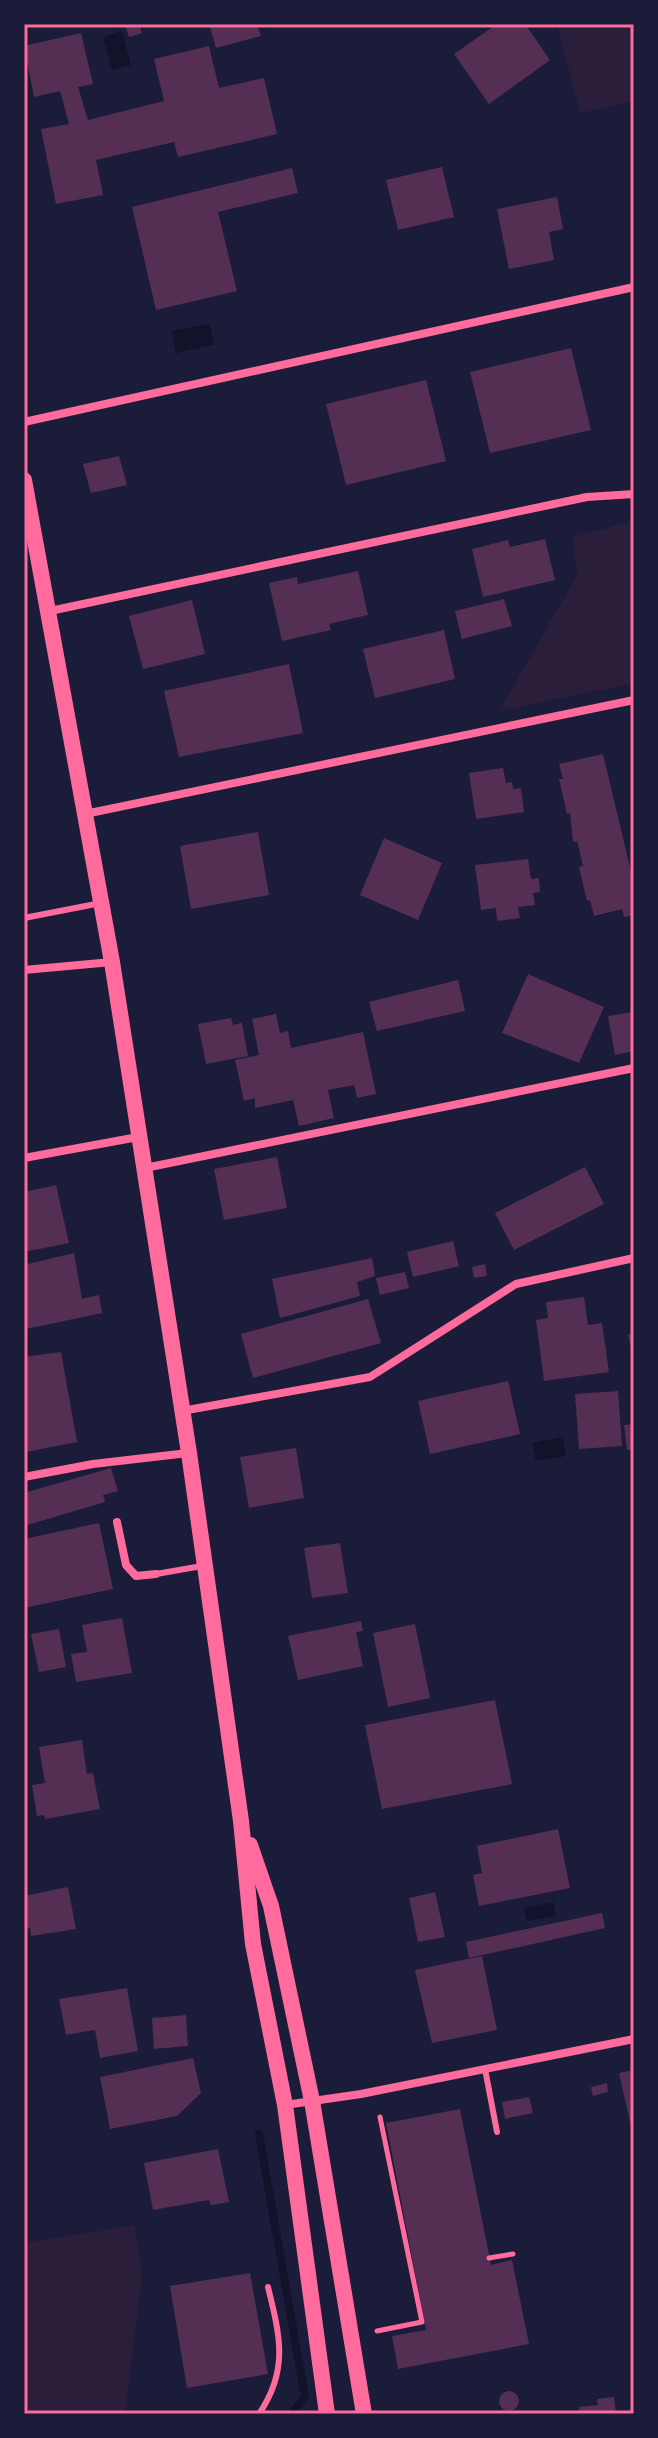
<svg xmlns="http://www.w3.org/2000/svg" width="658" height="2438" font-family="'Archivo Narrow',sans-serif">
<rect width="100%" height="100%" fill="#1b1b3a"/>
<g fill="#2a1e3b">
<path d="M557 24H634V101L580 113Z"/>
<path d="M634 521V683L499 711 578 574 572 537Z"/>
<path d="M135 2225 142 2276 125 2414H24V2243Z"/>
</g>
<g fill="#12122b">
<path d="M122 31 131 65 112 70 103 37Z"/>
<path d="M210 324 214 345 176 353 171 331Z"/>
<path d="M563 1437 566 1456 536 1461 532 1443Z"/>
<path d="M553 1902 556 1916 527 1921 524 1908Z"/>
</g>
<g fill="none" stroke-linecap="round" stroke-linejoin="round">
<path stroke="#12122b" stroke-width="8" d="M259 2134 305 2397 291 2414"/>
</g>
<g fill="#542f53">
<path d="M125 24H139L142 33 129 37Z"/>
<path d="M209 24H257L261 36 216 48Z"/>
<path d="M497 24H525L550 60 489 104 454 54Z"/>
<path d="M81 33 93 84 78 87 88 120 164 101 154 59 209 46 219 88 264 78 277 134 178 157 174 142 96 160 103 195 56 204 41 129 69 124 60 91 34 97 24 46Z"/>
<path d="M442 167 454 217 398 230 386 180Z"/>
<path d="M292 168 298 193 218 212 237 291 156 310 132 207Z"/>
<path d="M557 197 563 229 549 232 554 260 509 269 497 209Z"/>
<path d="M571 348 591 430 490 453 470 372Z"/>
<path d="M426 380 446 461 346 485 326 404Z"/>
<path d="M119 456 127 485 91 493 83 464Z"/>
<path d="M545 539 555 580 483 597 472 549 508 540 510 547Z"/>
<path d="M358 571 368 615 329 624 331 630 282 641 269 583 297 577 298 584Z"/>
<path d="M504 599 512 626 462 639 455 611Z"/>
<path d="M192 600 205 654 143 669 129 616Z"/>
<path d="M444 630 455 679 375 698 363 649Z"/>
<path d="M289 664 303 733 179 757 164 691Z"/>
<path d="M603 754 634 884V915L624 917 622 909 594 916 590 900 587 901 579 867 583 866 577 841 573 842 570 813 567 814 559 779H563L559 764Z"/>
<path d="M503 768 506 783 512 782 513 789 521 788 524 812 476 819 469 773Z"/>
<path d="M258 832 269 895 191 909 180 846Z"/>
<path d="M384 838 442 863 418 920 360 895Z"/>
<path d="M528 859 531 879 539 878 540 892 533 893 535 905 518 907 520 918 497 921 496 908 481 910 475 865Z"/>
<path d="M528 974 604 1007 579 1063 502 1033Z"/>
<path d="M458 980 465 1011 377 1031 369 1002Z"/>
<path d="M634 1012V1051L615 1055 608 1016Z"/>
<path d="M276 1014 280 1033 288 1031 291 1048 363 1032 376 1094 357 1098 354 1085 328 1090 334 1118 299 1126 293 1100 255 1108V1098L244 1101 235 1060 259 1055 252 1019Z"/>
<path d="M231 1018 233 1025 242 1023 248 1056 206 1064 198 1024Z"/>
<path d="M277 1157 287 1208 224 1220 214 1169Z"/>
<path d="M585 1167 604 1204 514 1250 495 1213Z"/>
<path d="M56 1185 69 1243 24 1252V1192Z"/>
<path d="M453 1241 459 1266 413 1277 407 1252Z"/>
<path d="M74 1253 82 1299 99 1295 102 1313 26 1329 24 1265Z"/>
<path d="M372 1258 375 1276 357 1282 360 1296 280 1318 272 1279Z"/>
<path d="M485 1264 487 1276 474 1278 472 1267Z"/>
<path d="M405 1272 409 1288 380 1295 376 1278Z"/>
<path d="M584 1297 588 1325 602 1323 609 1372 544 1381 536 1320 548 1318 546 1302Z"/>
<path d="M368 1299 381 1343 253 1378 241 1334Z"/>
<path d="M634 1333V1354H633L628 1335Z"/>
<path d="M61 1352 77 1442 26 1452 24 1357Z"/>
<path d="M508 1381 520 1434 430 1454 418 1401Z"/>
<path d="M618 1391 622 1446 579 1449 575 1394Z"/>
<path d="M634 1424V1450H627L624 1425Z"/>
<path d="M296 1448 304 1498 249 1508 240 1457Z"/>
<path d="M111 1468 118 1491 103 1495 105 1502 24 1526V1493Z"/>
<path d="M99 1523 113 1589 24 1608V1539Z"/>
<path d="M340 1543 348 1593 312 1598 304 1548Z"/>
<path d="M122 1618 132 1673 76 1682 71 1654 87 1652 82 1625Z"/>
<path d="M361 1621 363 1631 356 1632 363 1666 298 1680 288 1636Z"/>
<path d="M415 1624 430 1698 388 1707 373 1633Z"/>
<path d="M59 1629 66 1667 39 1672 31 1634Z"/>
<path d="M495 1700 512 1784 382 1809 365 1725Z"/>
<path d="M82 1740 87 1774 93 1773 100 1809 45 1819 44 1815 37 1816 32 1785 45 1783 39 1747Z"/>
<path d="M558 1829 570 1888 479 1906 473 1875 482 1873 477 1846Z"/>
<path d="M68 1887 76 1929 31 1936 30 1928 24 1930V1896Z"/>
<path d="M435 1892 445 1937 418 1942 409 1898Z"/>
<path d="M602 1913 605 1928 469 1958 466 1942Z"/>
<path d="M482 1956 497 2030 432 2043 415 1970Z"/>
<path d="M127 1988 138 2051 100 2058 95 2030 66 2035 59 1999Z"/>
<path d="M186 2015 188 2046 154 2049 152 2018Z"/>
<path d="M193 2058 201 2093 177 2116 110 2129 100 2077Z"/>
<path d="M634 2070V2134L633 2135 619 2073Z"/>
<path d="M607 2083 608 2092 593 2096 591 2087Z"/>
<path d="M529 2097 533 2113 505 2119 502 2102Z"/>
<path d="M460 2109 491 2265 512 2260 529 2344 398 2369 392 2336 426 2330 386 2123Z"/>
<path d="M218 2149 229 2202 211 2205 209 2200 153 2210 144 2163Z"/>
<path d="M250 2273 268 2374 187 2388 170 2286Z"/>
<circle cx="509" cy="2401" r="10"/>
<path d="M614 2397 616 2414H580L579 2407 598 2405 597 2399Z"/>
</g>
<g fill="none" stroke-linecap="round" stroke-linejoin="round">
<g stroke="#ff6b9d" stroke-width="5">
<path d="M489 2258 513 2254"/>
<path d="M377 2331 422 2322 380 2117"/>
</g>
<g stroke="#ff6b9d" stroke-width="6">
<path d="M24 918 101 903"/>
<path d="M156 1574 202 1566"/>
<path d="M485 2069 497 2132"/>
<path d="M259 2414C289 2370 280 2336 268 2287"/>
</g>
<g stroke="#ff6b9d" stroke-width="8">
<path d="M24 422 634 287"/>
<path d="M50 611 587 497 634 494"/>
<path d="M85 814 634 700"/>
<path d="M24 970 112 962"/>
<path d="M24 1158 138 1137"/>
<path d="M145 1168 634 1068"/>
<path d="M182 1411 370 1377 516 1284 634 1258"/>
<path d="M24 1477 93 1464 188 1453"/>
<path d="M117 1522 126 1565 136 1576 156 1574"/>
<path d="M285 2105 361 2094 634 2039"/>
</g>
<g stroke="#ff6b9d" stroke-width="16">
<path d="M24 480 112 962 189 1453 241 1821 253 1944 285 2105 327 2414"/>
<path d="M250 1845 271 1906 312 2101 364 2414"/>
</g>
</g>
<rect width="658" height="2438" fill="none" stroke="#1b1b3a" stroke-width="52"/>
<rect x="26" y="26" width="606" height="2386" fill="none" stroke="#ff6b9d" stroke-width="3"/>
</svg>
